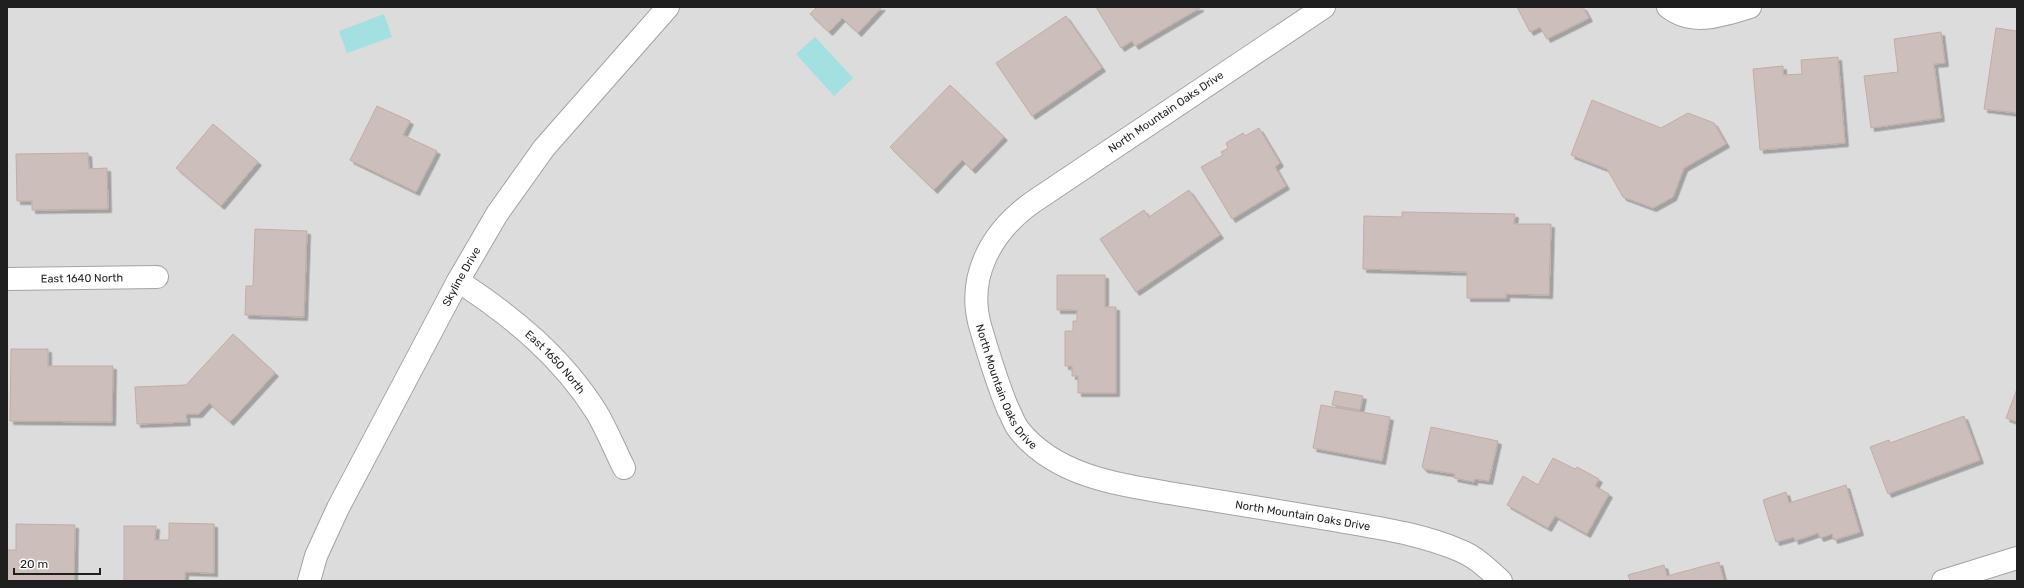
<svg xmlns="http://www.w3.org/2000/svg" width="2024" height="588" font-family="Rubik,sans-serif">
<defs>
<filter id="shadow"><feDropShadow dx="3.5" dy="3.5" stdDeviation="0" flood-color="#0004"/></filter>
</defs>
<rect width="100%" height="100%" fill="#f0eae4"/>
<rect fill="#dddcdc" x="7" y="7" width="2010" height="574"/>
<g fill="#a2e0e1">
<path d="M384 14 392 37 347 53 339 31Z"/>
<path d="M815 37 853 78 834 96 796 54Z"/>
</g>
<g fill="#ccbeba" stroke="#c3aca5" filter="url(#shadow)">
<path d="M817 7H882L858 33 842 18 829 32 810 14Z"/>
<path d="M1096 7H1200V8L1135 46 1132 41 1121 48Z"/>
<path d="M1517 7H1583L1589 18 1547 39 1540 27 1530 32Z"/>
<path d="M1066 16 1102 68 1032 116 996 63Z"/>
<path d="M1996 28 2017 31V113L1984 109Z"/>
<path d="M1941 32 1945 63 1934 64 1941 118 1871 128 1864 76 1898 72 1894 39Z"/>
<path d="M1838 57 1845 143 1760 150 1753 69 1783 66V75L1802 74 1801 60Z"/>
<path d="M950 85 1004 137 972 170 962 160 934 190 890 147Z"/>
<path d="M1592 100 1661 128 1688 113 1714 123 1726 144 1684 168 1673 197 1653 208 1623 197 1607 169 1571 155Z"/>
<path d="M377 106 410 121 403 135 437 151 416 192 350 160Z"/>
<path d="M213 124 258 162 221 206 176 168Z"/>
<path d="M1259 128 1280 163 1275 167 1286 186 1232 219 1201 167 1223 155 1221 152 1228 148 1226 143 1243 133 1245 136Z"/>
<path d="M88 153 89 169 107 168 108 209 32 210V201H17L16 154Z"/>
<path d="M1189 190 1220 235 1136 292 1100 239 1144 210 1149 217Z"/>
<path d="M1402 212 1515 214 1514 224H1551L1549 295 1506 294V298H1467V272L1363 269 1364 216 1402 217Z"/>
<path d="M255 229 307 231 304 317 245 315 246 286H253Z"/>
<path d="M1057 275H1105V307H1116V393H1078V376H1072V366H1065V331H1073V321H1077V310H1057Z"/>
<path d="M233 334 275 373 230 422 209 403 199 414H186L187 422 137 424 135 387 186 385Z"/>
<path d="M11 349H48V366H113L112 422 10 421Z"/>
<path d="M2017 389V422L2006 418Z"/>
<path d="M1335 391 1363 396 1360 410 1332 405Z"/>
<path d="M1321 405 1390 417 1382 461 1313 448Z"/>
<path d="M1964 416 1980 460 1888 494 1870 447 1889 440 1890 443Z"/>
<path d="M1431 427 1498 441 1489 481 1474 479V482L1454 478 1455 474 1424 469V468L1422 467Z"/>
<path d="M1553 458 1575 469 1577 467 1599 479 1595 486 1609 494 1587 534 1555 516 1548 528 1507 505 1523 476 1538 485Z"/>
<path d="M1846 485 1860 532 1834 540 1832 534 1820 538 1818 533 1795 541 1794 537 1776 542 1763 500 1786 492 1789 503Z"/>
<path d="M169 523 214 524V573L185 572V581H124V526H156L155 540H169Z"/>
<path d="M16 524 75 525 74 581H7V550H16Z"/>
<path d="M1719 562 1724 581H1630L1628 575 1664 565 1667 576Z"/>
</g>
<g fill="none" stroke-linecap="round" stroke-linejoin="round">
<defs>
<g id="minor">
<path id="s1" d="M1324 7 1033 202C992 231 965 277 981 329 989 356 997 383 1008 409 1012 416 1014 424 1019 430 1055 475 1115 484 1169 493 1223 502 1278 511 1333 520 1377 528 1420 533 1461 551 1476 557 1489 570 1501 581"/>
<path d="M1668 7C1693 27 1723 15 1750 7"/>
<path id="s2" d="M7 279 157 277"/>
<path id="s3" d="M458 281C512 316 562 357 597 413 607 430 615 450 624 468"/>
<path id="s4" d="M309 581 316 556 338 508 458 281 497 214 544 148 668 7"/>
<path d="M1943 581 2017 558"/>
</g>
</defs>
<use href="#minor" stroke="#a3a3a3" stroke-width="24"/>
<use href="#minor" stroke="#fff" stroke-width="22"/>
</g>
<g text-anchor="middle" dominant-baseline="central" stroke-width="3.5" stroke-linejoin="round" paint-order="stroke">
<g font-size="11" fill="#1f1f1f" stroke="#fff">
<text transform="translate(1166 112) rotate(-34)">North Mountain Oaks Drive</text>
<text stroke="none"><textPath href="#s4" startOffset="341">Skyline Drive</textPath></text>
<text stroke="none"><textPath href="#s2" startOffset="75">East 1640 North</textPath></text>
<text stroke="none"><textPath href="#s3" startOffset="127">East 1650 North</textPath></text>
<text stroke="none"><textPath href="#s1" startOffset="561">North Mountain Oaks Drive</textPath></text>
<text stroke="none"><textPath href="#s1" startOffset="908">North Mountain Oaks Drive</textPath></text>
</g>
</g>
<rect width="2024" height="588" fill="none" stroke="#1f1f1f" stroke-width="16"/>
<path d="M14 568v6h86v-6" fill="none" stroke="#1f1f1f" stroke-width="2"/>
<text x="20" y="568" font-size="12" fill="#1f1f1f" stroke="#ffffff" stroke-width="3" paint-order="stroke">20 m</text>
</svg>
